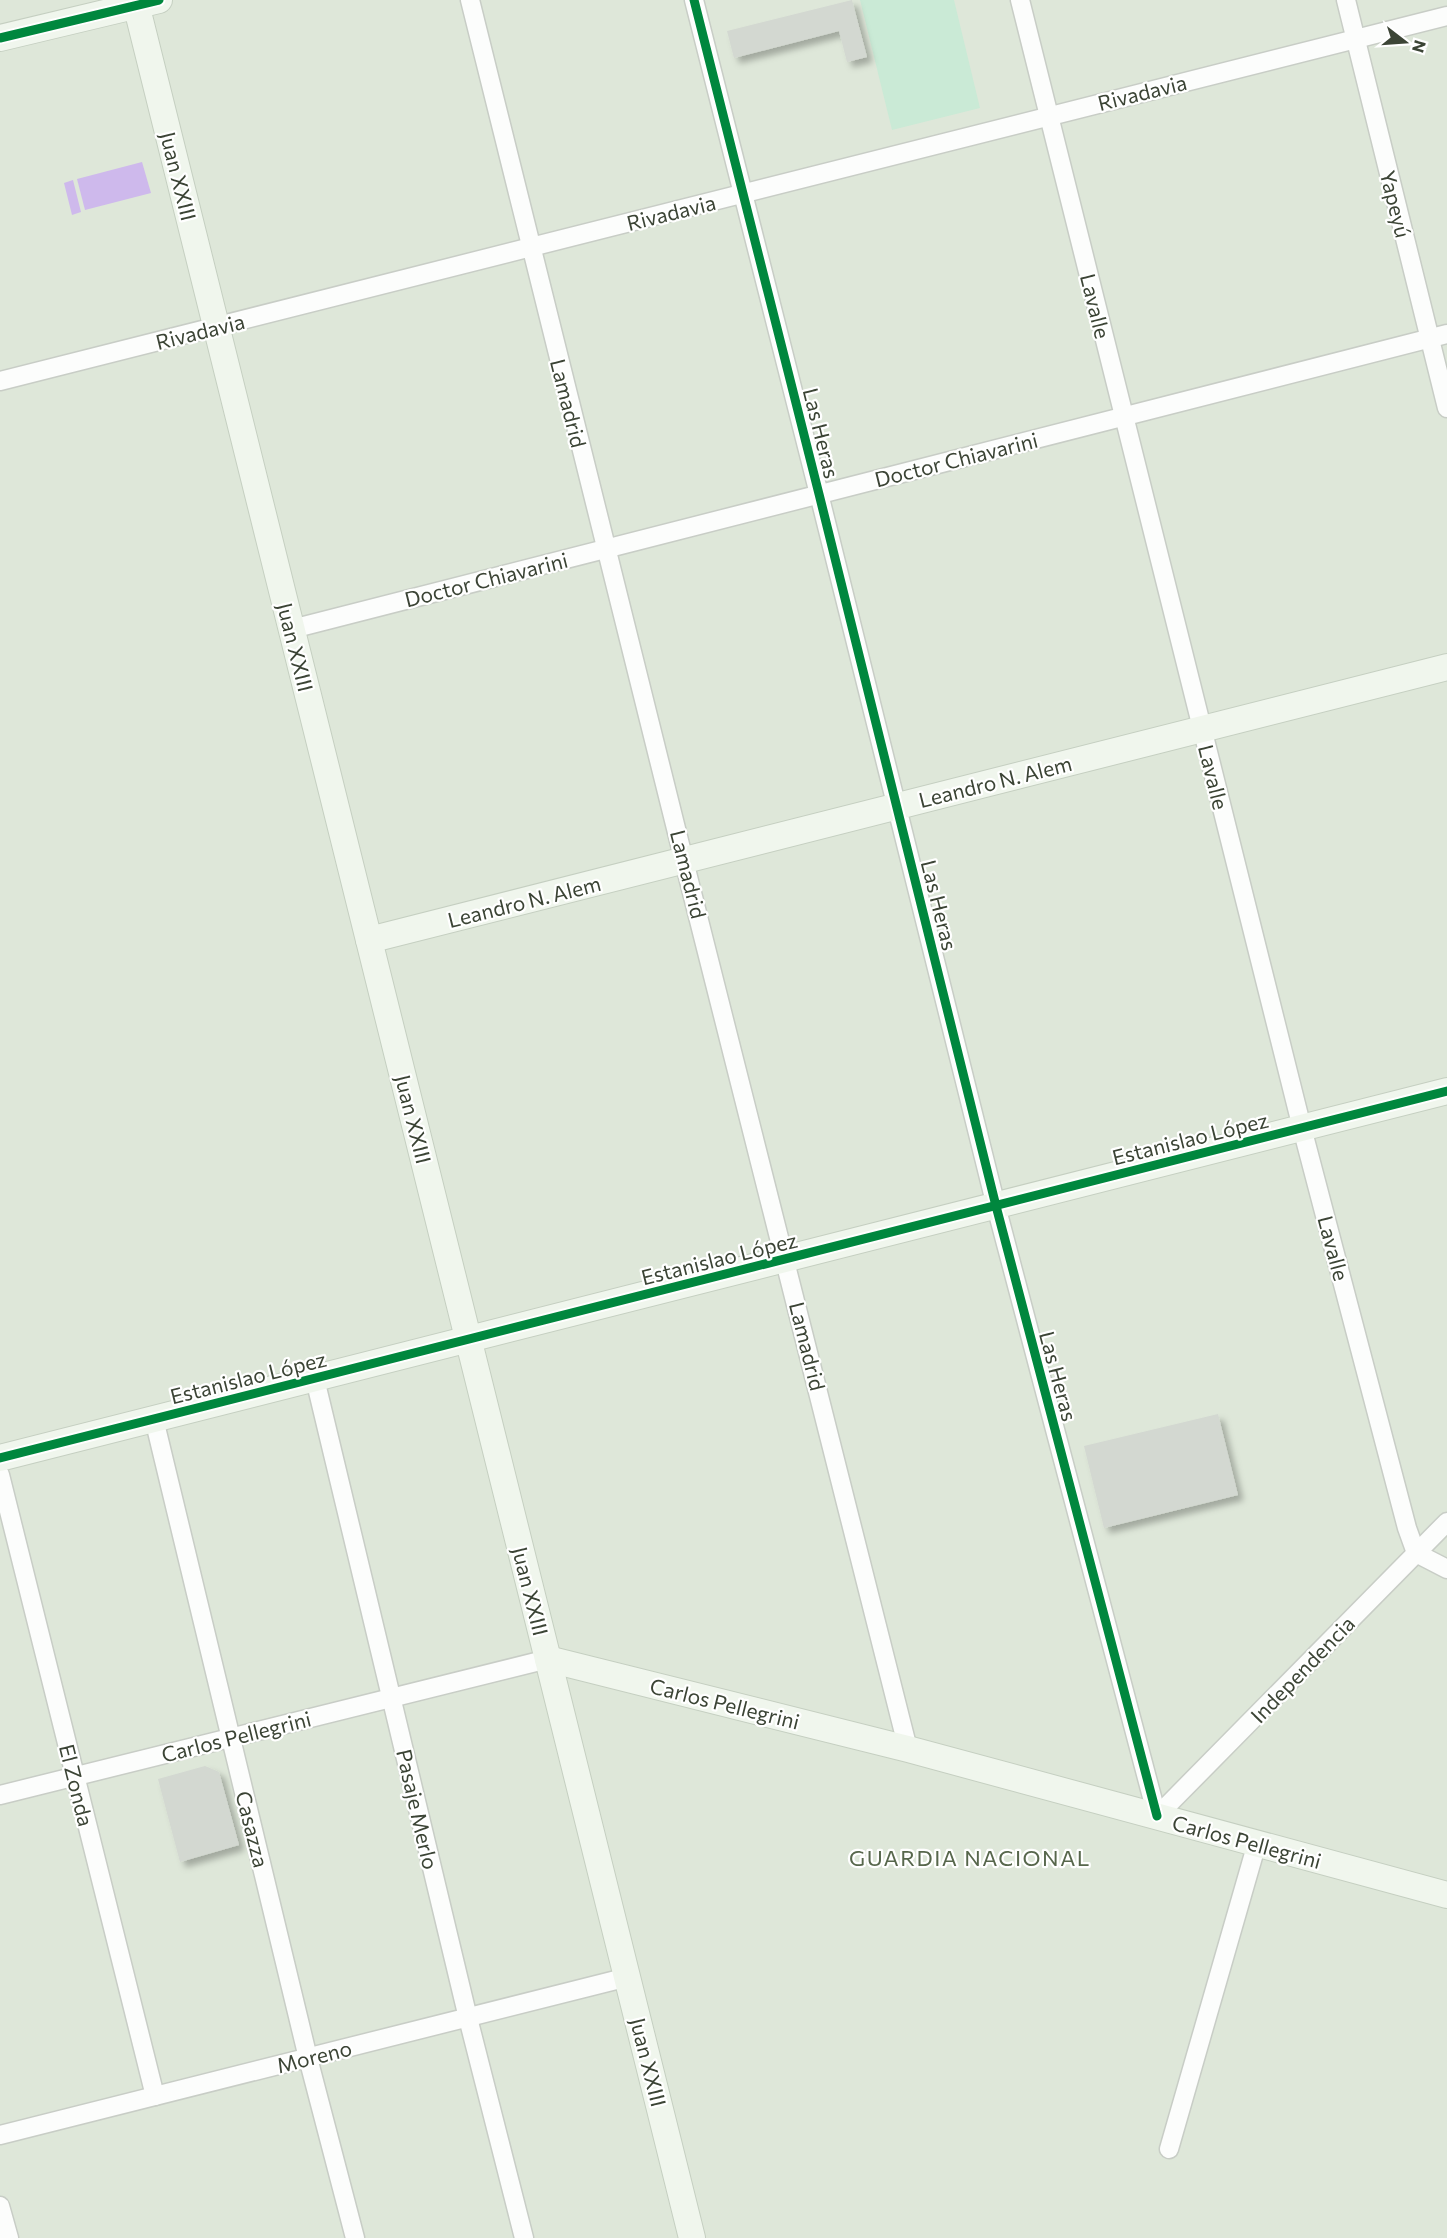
<svg xmlns="http://www.w3.org/2000/svg" width="1447" height="2238" font-family="Commissioner,sans-serif">
<defs>
<filter id="shadow"><feDropShadow dx="5.5" dy="5.5" stdDeviation="3" flood-color="#0004"/></filter>
</defs>
<rect width="100%" height="100%" fill="#eaefe8"/>
<rect fill="#dee7d9" x="0" y="0" width="1447" height="2238"/>
<path fill="#caead6" d="M860 0H954L980 108 892 130Z"/>
<g fill="#ceb9ec">
<path d="M142 162 151 193 85 210 77 179Z"/>
<path d="M73 180 81 212 72 215 64 183Z"/>
</g>
<g fill="#d3d8d1" filter="url(#shadow)">
<path d="M852 0 867 57 847 62 839 31 734 58 727 31Z"/>
<path d="M1218 1414 1238 1495 1104 1528 1084 1446Z"/>
<path d="M205 1766 219 1772 239 1845 180 1862 158 1779Z"/>
</g>
<g fill="none" stroke-linecap="round" stroke-linejoin="round">
<defs>
<g id="street">
<path d="M470 0C611 584 763 1166 908 1749"/>
<path d="M694 0 819 494 996 1206 1157 1816"/>
<path d="M1020 0 1302 1128 1407 1528 1416 1553 1447 1569"/>
<path d="M1346 0 1447 408"/>
<path d="M0 381 1447 16"/>
<path d="M292 629 1447 334"/>
<path d="M315 1379 468 2018 524 2238"/>
<path d="M154 1419 308 2058 355 2238"/>
<path d="M0 1475 155 2096"/>
<path d="M0 1795 548 1659"/>
<path d="M1157 1816 1447 1522"/>
<path d="M0 2135 628 1977"/>
<path d="M1169 2149 1257 1843"/>
<path d="M0 2206 9 2238"/>
</g>
<g id="secondary">
<path d="M135 0 692 2238"/>
<path d="M0 38 159 0"/>
<path d="M369 940 1447 667"/>
<path d="M0 1458 1447 1091"/>
<path d="M548 1659 908 1749 1447 1895"/>
</g>
</defs>
<use href="#street" stroke="#c8cdc6" stroke-width="21"/>
<use href="#secondary" stroke="#c5cfc1" stroke-width="28"/>
<use href="#street" stroke="#fcfdfc" stroke-width="18"/>
<use href="#secondary" stroke="#f0f6ed" stroke-width="26"/>
<defs>
<g id="cycleway">
<path d="M694 0 819 494 996 1206 1157 1816"/>
<path d="M0 38 159 0"/>
<path d="M0 1458 1447 1091"/>
</g>
</defs>
<use href="#cycleway" stroke="#fff" stroke-width="13"/>
<use href="#cycleway" stroke="#00873e" stroke-width="9"/>
</g>
<g text-anchor="middle" dominant-baseline="central" stroke-width="4.5" stroke-linejoin="round" paint-order="stroke">
<g font-size="21" fill="#3b4435" stroke="#fff">
<text transform="translate(1142 92) rotate(-14)">Rivadavia</text>
<text transform="translate(179 176) rotate(76)">Juan XXIII</text>
<text transform="translate(1396 204) rotate(76)">Yapeyú</text>
<text transform="translate(671 212) rotate(-14)">Rivadavia</text>
<text transform="translate(1096 306) rotate(76)">Lavalle</text>
<text transform="translate(200 331) rotate(-14)">Rivadavia</text>
<text transform="translate(569 403) rotate(76)">Lamadrid</text>
<text transform="translate(822 433) rotate(76)">Las Heras</text>
<text transform="translate(956 459) rotate(-14)">Doctor Chiavarini</text>
<text transform="translate(486 579) rotate(-14)">Doctor Chiavarini</text>
<text transform="translate(296 647) rotate(76)">Juan XXIII</text>
<text transform="translate(1214 777) rotate(76)">Lavalle</text>
<text transform="translate(995 781) rotate(-14)">Leandro N. Alem</text>
<text transform="translate(689 874) rotate(76)">Lamadrid</text>
<text transform="translate(524 901) rotate(-14)">Leandro N. Alem</text>
<text transform="translate(940 905) rotate(76)">Las Heras</text>
<text transform="translate(414 1119) rotate(76)">Juan XXIII</text>
<text transform="translate(1190 1138) rotate(-14)">Estanislao López</text>
<text transform="translate(1334 1248) rotate(75)">Lavalle</text>
<text transform="translate(719 1258) rotate(-14)">Estanislao López</text>
<text transform="translate(808 1346) rotate(76)">Lamadrid</text>
<text transform="translate(1059 1376) rotate(75)">Las Heras</text>
<text transform="translate(248 1377) rotate(-14)">Estanislao López</text>
<text transform="translate(531 1591) rotate(76)">Juan XXIII</text>
<text transform="translate(1302 1669) rotate(-46)">Independencia</text>
<text transform="translate(725 1703) rotate(14)">Carlos Pellegrini</text>
<text transform="translate(236 1736) rotate(-14)">Carlos Pellegrini</text>
<text transform="translate(77 1785) rotate(76)">El Zonda</text>
<text transform="translate(418 1809) rotate(77)">Pasaje Merlo</text>
<text transform="translate(253 1829) rotate(76)">Casazza</text>
<text transform="translate(1247 1841) rotate(15)">Carlos Pellegrini</text>
<text transform="translate(314 2056) rotate(-14)">Moreno</text>
<text transform="translate(649 2062) rotate(76)">Juan XXIII</text>
</g>
<g font-size="22" letter-spacing="1.5" fill="#57674c" stroke="#fff">
<text x="970" y="1857">GUARDIA NACIONAL</text>
</g>
</g>
<g transform="translate(1405 42) rotate(107)" stroke="#ffffff" stroke-width="4.5" paint-order="stroke">
<path d="M0-4.5L10 22L0 15L-10 22Z" fill="#3b4435"/>
<text y="-9" font-size="16" font-weight="bold" text-anchor="middle" fill="#3b4435">N</text>
</g>
</svg>
